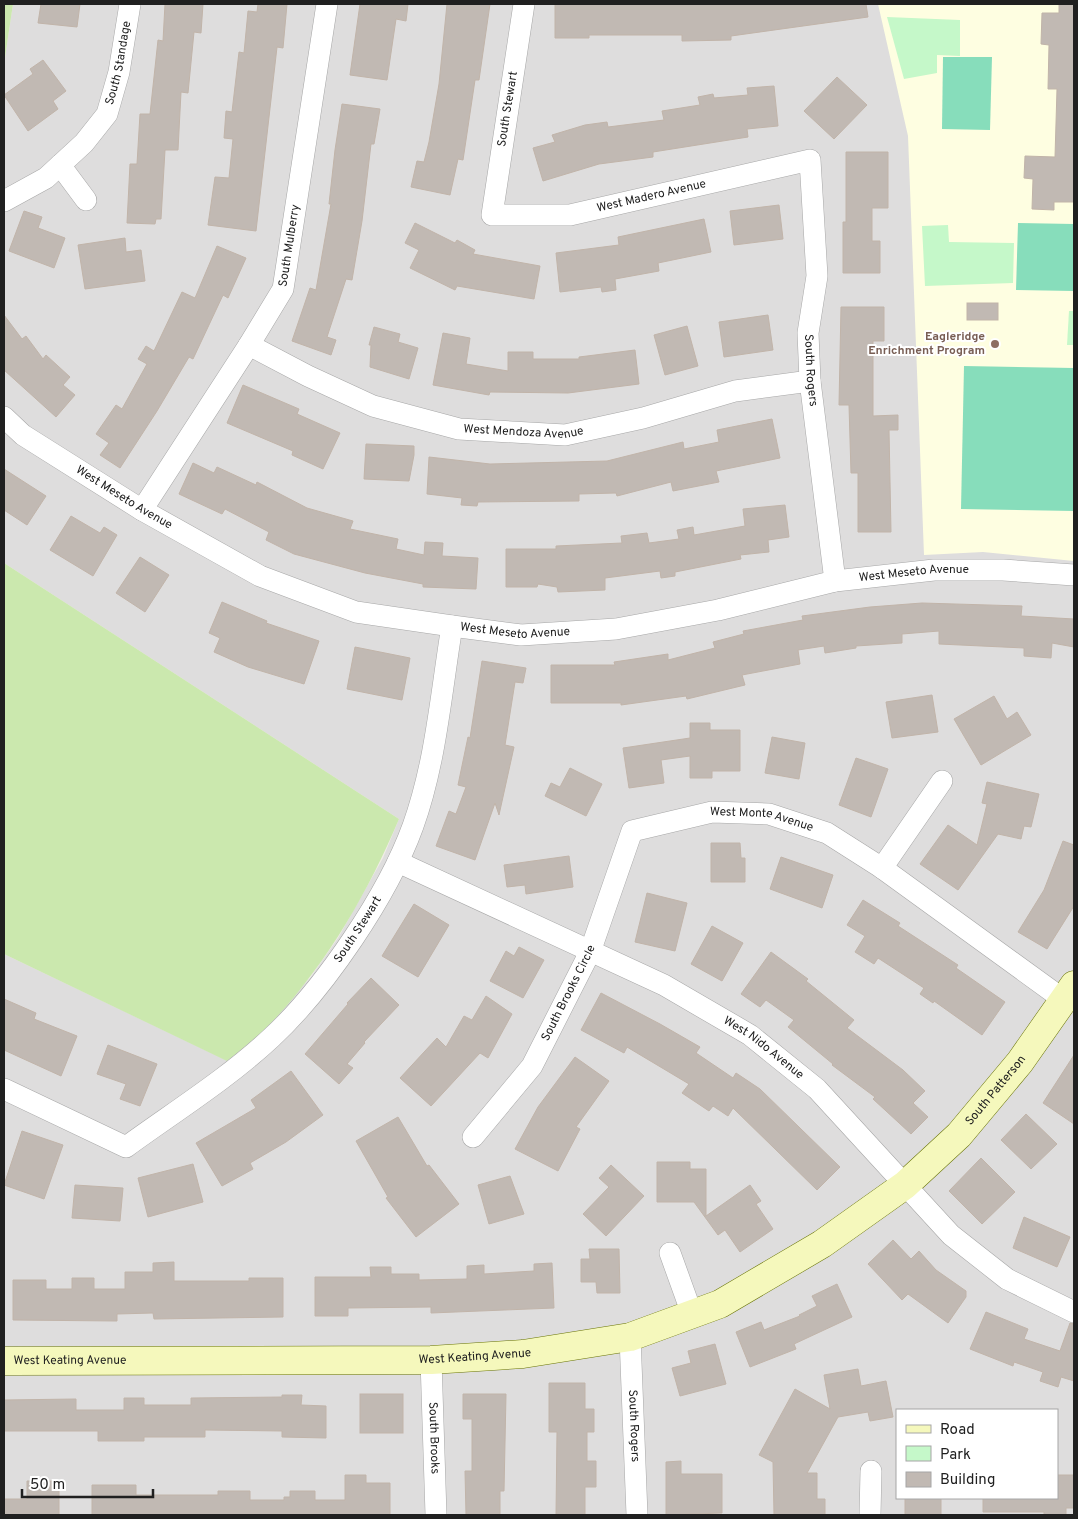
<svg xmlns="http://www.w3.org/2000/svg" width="1078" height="1519" font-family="Overpass,sans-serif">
<rect width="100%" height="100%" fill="#f0ede6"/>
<path fill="#dedddd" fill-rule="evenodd" d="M13 4H1074V1515H4V954L228 1061 310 978 338 938 383 858 399 819 4 563V64ZM897 1410H1057V1498H897Z"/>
<path fill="#fefee1" d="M878 4H1074V561L983 552 924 555 908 136Z"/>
<g fill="#cbe8ae">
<path d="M4 4H13L4 64Z"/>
<path d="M4 563 399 819C368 892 328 962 273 1021 260 1035 243 1048 227 1061L4 954Z"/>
</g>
<g fill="#c5f8c9">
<path d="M887 17 960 20V56L937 55V73L904 79Z"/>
<path d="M948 225 949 242 1014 243 1013 283 925 286 922 226Z"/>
<path d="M1069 311H1074V345H1067Z"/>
</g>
<g fill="#87ddbb">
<path d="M943 57H992L990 130 942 129Z"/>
<path d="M1018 223 1074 224V291L1016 290Z"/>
<path d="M964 366 1074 368V511L961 509Z"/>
</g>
<g fill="#c1b9b3" stroke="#c1b4a9">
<path d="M41 4H80L77 27 38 23Z"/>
<path d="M165 4H203L201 33 194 32 188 93 181 92 178 150H165L161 219H156L155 224 127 223 130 164H137L140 114H150L158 40 163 41Z"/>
<path d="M258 4H287L283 48 277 47 256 231 208 225 215 177 229 178 233 139 224 138 226 111 232 112 239 52 244 53 248 11 257 12Z"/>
<path d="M360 4H408L406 21 396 19 387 80 350 75Z"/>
<path d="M447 4H490L479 80H475L463 160 458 159 450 195 411 187 417 161 424 162 429 142 439 84Z"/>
<path d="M555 4H866L868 17 731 36V40L682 41V35H589V38H555Z"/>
<path d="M1059 4H1074V202H1054V210L1032 209 1033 179 1024 178 1025 156 1055 157 1057 89H1048L1049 45 1041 44 1042 13H1059Z"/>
<path d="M43 60 66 91 53 101 58 109 28 131 4 95 33 74 30 69Z"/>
<path d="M837 77 867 105 834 139 804 111Z"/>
<path d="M774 86 778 126 747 129 748 137 653 152V157L599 164 543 181 533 148 555 142 552 135 585 125 607 122 608 127 664 120 662 111 700 105 698 97 713 94 714 98 748 95 747 88Z"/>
<path d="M342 104 380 109 374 144H371L362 221 352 280 346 279 327 337 336 340 331 355 292 341 310 288 316 290 331 204H329L335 150Z"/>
<path d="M846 152H888V208H872V241H880V273H843V222H846Z"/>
<path d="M779 205 783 239 734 245 730 211Z"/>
<path d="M24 211 42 217 38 228 65 238 54 268 9 251Z"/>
<path d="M704 219 711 252 658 263 659 271 615 279 616 290 602 292 601 287 560 292 556 253 619 245 618 237Z"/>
<path d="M415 223 455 243 457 240 475 250 473 254 540 266 534 299 457 286 455 290 410 268 419 250 405 243Z"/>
<path d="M125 238 126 252 141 250 145 281 85 289 78 245Z"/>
<path d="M217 246 246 258 228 298 223 295 193 359 189 357 157 411 120 468 100 455 109 443 96 434 116 405 122 409 147 364 138 359 146 346 154 351 182 292 195 298Z"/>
<rect x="967" y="303" width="31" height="17"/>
<path d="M841 307H884V341H873V416L898 415V430H889L891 532H858V473H851L849 405H839Z"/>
<path d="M4 315 22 339 26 336 43 359 46 355 70 377 63 385 75 395 56 417 4 370Z"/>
<path d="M768 315 773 350 724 357 719 322Z"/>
<path d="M687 326 698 366 665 375 654 335Z"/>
<path d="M374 327 400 334 398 342 418 348 409 379 370 367 371 345H369Z"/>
<path d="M443 333 470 338 466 364 508 371V352H533V359H579V357L635 350 639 384 568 393 490 392 489 395 433 385Z"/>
<path d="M243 385 299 409 297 414 340 433 323 469 292 455 293 451 227 423Z"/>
<path d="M772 419 780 458 716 471 719 482 673 491 671 482 617 496 616 493 579 494V501L478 502 477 506 461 505 462 498 427 494 429 457 490 464 607 461 683 442 684 449 719 442 717 430Z"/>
<path d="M366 444 414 446V455L409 481 364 479Z"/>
<path d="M193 463 214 473 217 467 256 485 257 482 307 508 353 521 350 529 398 539 396 549 424 555 425 542 443 543 442 556 478 558 476 589 423 587V584L365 573 294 554 266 540 269 532 225 509 222 514 179 494Z"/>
<path d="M4 469 46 496 27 525 4 510Z"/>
<path d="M785 505 789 537 768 540 769 552 740 555 741 559 675 572V576L661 578 660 571 605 578V590L558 592 557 587 538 584 537 587H506V549H556V546L622 543 621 536 647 533 649 543 679 539 677 530 693 527 694 535 745 526 743 509Z"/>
<path d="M71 516 100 533 104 527 117 535 93 576 50 550Z"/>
<path d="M140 557 169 575 145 612 116 593Z"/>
<path d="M222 602 267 621 266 623 319 641 304 684 248 667 214 652 220 638 209 633Z"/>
<path d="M922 603 1022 606 1021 616 1074 619V647L1052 643 1051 658 1024 656V648L939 644V631L902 634V643L856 646V648L825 653 824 646 798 650 800 664 742 675 745 685 687 699 686 696 621 705V703H551V665H615L614 662 668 654V660L715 648 713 642 744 634 743 631 803 620 802 616 870 607Z"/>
<path d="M355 647 410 658 402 700 347 689Z"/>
<path d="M482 661 526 668 523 683 515 682 505 745 514 747 499 815 495 803 475 860 436 846 449 811 456 814 466 787 458 785 468 737 470 738Z"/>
<path d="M932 695 938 732 892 738 886 702Z"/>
<path d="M994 696 1007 719 1017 712 1031 735 981 765 954 719Z"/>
<path d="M690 723H710V730H740V771H712V778H690V756L661 760 664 783 629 788 623 748 690 738Z"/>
<path d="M772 737 805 743 799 779 765 773Z"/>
<path d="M856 758 888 769 871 817 839 805Z"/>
<path d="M570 768 602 784 586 816 545 796 551 783 560 787Z"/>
<path d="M987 782 1039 794 1031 827 1024 826 1021 839 998 834 958 890 920 864 948 825 977 845 987 804 982 803Z"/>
<path d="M1063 841 1074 845V906L1047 949 1018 932 1044 890Z"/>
<path d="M711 843H740L741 858H745V882H711Z"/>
<path d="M569 856 573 887 526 894 525 885 507 887 504 865Z"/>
<path d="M781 857 833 875 822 908 770 889Z"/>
<path d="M647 893 687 903 675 951 635 942Z"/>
<path d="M863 900 900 923 898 926 958 965 956 968 1005 1002 982 1035 934 1001 933 1003 920 994 924 988 878 958 874 964 855 952 865 936 847 925Z"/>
<path d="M414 904 449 925 418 977 382 956Z"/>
<path d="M712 926 743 943 722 981 691 964Z"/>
<path d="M519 947 544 960 523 998 490 981 506 951 514 956Z"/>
<path d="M771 952 808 979 806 981 854 1020 847 1028 903 1070 925 1091 913 1103 928 1117 911 1134 873 1099 875 1097 832 1065 833 1064 788 1027 794 1020 766 1000 760 1007 741 994Z"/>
<path d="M371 978 399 1005 364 1042 365 1043 347 1064 353 1068 339 1084 305 1054 348 1004 347 1003Z"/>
<path d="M601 993 660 1024 700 1047 696 1053 733 1078 736 1073 760 1089 840 1167 817 1190 733 1108 728 1116 713 1106 709 1111 682 1093 689 1084 627 1047 624 1053 581 1030Z"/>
<path d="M486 996 512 1014 488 1058 480 1053 431 1106 400 1078 437 1038 446 1047 464 1016 472 1020Z"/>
<path d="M4 999 36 1013 34 1019 77 1036 61 1076 4 1050Z"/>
<path d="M108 1045 157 1064 140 1106 120 1099 126 1084 97 1074Z"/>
<path d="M1074 1055V1124L1043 1103Z"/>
<path d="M575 1057 609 1081 576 1127 580 1129 558 1171 515 1149 538 1107Z"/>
<path d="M291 1071 323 1115 286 1142 250 1163 253 1169 222 1186 196 1143 256 1108 251 1100Z"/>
<path d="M1026 1114 1057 1144 1031 1169 1001 1140Z"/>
<path d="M398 1117 427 1166 429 1165 459 1204 416 1237 386 1198 388 1197 356 1141Z"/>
<path d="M22 1131 63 1145 44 1199 4 1185Z"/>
<path d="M981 1158 1015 1192 982 1224 949 1191Z"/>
<path d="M657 1162H690V1169H706V1216L750 1185 761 1201 756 1204 773 1229 740 1252 725 1230 718 1235 694 1202H657Z"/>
<path d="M193 1164 203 1202 148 1217 138 1178Z"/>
<path d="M611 1165 644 1196 606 1236 583 1214 609 1187 599 1178Z"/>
<path d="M510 1176 524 1214 489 1224 478 1185Z"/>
<path d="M75 1185 123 1188 120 1221 72 1218Z"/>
<path d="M1024 1217 1070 1237 1057 1267 1013 1248Z"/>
<path d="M893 1240 911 1259 919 1251 936 1270 966 1291V1297L948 1323 908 1294 902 1300 868 1264Z"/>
<path d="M589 1249H619L620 1293H597L596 1282H581V1259H590Z"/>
<path d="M174 1262V1281H249V1278H283V1317L154 1319 153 1313 117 1314V1321L13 1320V1280H46V1289H72V1278H94V1289H125V1272H153V1263Z"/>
<path d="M552 1263 554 1308 431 1313V1307L348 1308V1316H315V1277H371L370 1267H391V1274H419V1280L467 1279V1266L484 1265V1274L534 1271V1264Z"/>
<path d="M837 1284 852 1317 794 1344 796 1349 750 1367 736 1332 761 1322 764 1330 800 1316 799 1315 817 1306 812 1296Z"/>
<path d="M986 1312 1028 1329 1024 1339 1060 1351 1070 1323 1074 1324V1381L1061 1377 1058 1387 1040 1381 1043 1372 1014 1362 1013 1366 970 1349Z"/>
<path d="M715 1344 726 1384 680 1396 672 1368 691 1363 688 1351Z"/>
<path d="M858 1369 861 1386 886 1381 893 1417 870 1421 868 1412 838 1417 807 1473H817V1499H825V1515H774L773 1462 759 1455 795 1389 830 1409 824 1375Z"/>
<path d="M549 1383H585V1409H594V1432H587V1461H596V1487H585V1515H556L557 1432H549Z"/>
<rect x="360" y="1394" width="43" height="39"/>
<path d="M463 1394H506L504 1491H500V1515H466L465 1471H472V1419H463Z"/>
<path d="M282 1395H302L301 1405 326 1406V1438L282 1437V1431L205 1430V1437H144V1441H98V1431H4V1400L76 1399V1410H124V1398H144V1405H191V1398L282 1397Z"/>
<path d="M681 1461V1474H722V1513L666 1515V1462Z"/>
<path d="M345 1475H366V1483H390V1515H92V1485H136V1495H218V1491H250V1500H284V1497H290V1491H315V1500H345Z"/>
<path d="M1057 1475H1074V1508H1066V1515H1044V1512H983V1498H1057Z"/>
<path d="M27 1481H59V1515H4V1499H27Z"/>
<rect x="905" y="1498" width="36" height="17"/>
</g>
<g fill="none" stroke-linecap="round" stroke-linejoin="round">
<defs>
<g id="street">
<path id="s1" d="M524 4 492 215H570L810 160 817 276 808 333 810 381 835 581"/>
<path d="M60 165 86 200"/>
<path id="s2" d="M4 201 46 178 84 143 107 114 119 72 130 4"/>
<path id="s3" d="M249 345 308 376 373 406 459 429 565 435 643 418 735 391 810 381"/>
<path id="s4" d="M4 417 23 435 142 510 260 576 356 612 452 626 521 635 616 629 718 610 835 581 934 570H1003L1074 575"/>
<path id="s5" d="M142 510 249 345 283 289 327 4"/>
<path id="s6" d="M398 862 664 985 750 1035 817 1089 951 1235 1007 1279 1074 1312"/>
<path d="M882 868 942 781"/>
<path id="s7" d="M4 1089 126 1147C174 1112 227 1079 271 1038 324 989 388 895 413 826 436 762 441 693 452 626"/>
<path id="s8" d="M473 1137 532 1066 590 952 632 831 712 812 769 814 827 833 882 868 1064 1000"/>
<path d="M670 1253 692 1314"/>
<path id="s9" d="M630 1337 637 1515"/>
<path id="s10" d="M431 1360 436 1515"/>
<path d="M870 1515 871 1471"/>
</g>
<g id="secondary">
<path id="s11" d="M4 1361 431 1360 523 1354 630 1337 720 1304 822 1244 905 1185 959 1135 1020 1062 1074 985"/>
</g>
</defs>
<use href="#street" stroke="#a7a7a7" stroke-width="22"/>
<use href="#secondary" stroke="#6a7508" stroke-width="29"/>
<use href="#street" stroke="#fff" stroke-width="21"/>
<use href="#secondary" stroke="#f5f8bc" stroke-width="28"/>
</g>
<circle fill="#8d6e63" stroke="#fff" stroke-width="2" cx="995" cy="344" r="5"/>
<g text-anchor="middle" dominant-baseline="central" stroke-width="4" stroke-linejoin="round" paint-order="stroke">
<g font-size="12" fill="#202020" stroke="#fff">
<text stroke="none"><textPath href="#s2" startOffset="189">South Standage</textPath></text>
<text transform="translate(508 109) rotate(-81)">South Stewart</text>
<text stroke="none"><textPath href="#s1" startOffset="375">West Madero Avenue</textPath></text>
<text stroke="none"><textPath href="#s5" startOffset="306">South Mulberry</textPath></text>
<text stroke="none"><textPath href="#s1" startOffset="749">South Rogers</textPath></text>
<text stroke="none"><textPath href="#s3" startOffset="292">West Mendoza Avenue</textPath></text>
<text stroke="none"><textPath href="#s4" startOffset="145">West Meseto Avenue</textPath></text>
<text stroke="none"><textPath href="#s4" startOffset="970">West Meseto Avenue</textPath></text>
<text stroke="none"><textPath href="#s4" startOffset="565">West Meseto Avenue</textPath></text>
<text stroke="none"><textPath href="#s8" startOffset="481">West Monte Avenue</textPath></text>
<text stroke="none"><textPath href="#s7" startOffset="456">South Stewart</textPath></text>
<text stroke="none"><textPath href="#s8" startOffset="174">South Brooks Circle</textPath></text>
<text stroke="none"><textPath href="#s6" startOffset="411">West Nido Avenue</textPath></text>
<text stroke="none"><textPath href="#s11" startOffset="1075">South Patterson</textPath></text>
<text stroke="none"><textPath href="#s11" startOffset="471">West Keating Avenue</textPath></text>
<text stroke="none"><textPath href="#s11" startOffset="66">West Keating Avenue</textPath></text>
<text stroke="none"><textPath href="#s9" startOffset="89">South Rogers</textPath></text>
<text stroke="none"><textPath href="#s10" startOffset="78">South Brooks</textPath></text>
</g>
<g font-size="12" font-weight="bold" fill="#785e54" stroke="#fff" text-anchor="end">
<text x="985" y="337">Eagleridge<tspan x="985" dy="14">Enrichment Program</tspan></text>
</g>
</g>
<rect width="1078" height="1519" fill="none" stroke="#202020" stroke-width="10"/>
<rect x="896" y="1409" width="162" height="90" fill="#ffffff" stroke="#a6a6a6"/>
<rect x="906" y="1425" width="25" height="8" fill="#f5f8bc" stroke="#a6a6a6"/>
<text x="940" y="1434" font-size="15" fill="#202020">Road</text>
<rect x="906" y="1446" width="25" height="15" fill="#c5f8c9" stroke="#a6a6a6"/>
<text x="940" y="1459" font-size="15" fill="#202020">Park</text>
<rect x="906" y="1472" width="25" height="15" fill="#c1b9b3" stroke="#a6a6a6"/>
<text x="940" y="1484" font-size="15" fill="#202020">Building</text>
<path d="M22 1489v8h131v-8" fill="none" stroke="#202020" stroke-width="2.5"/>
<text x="30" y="1489" font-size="15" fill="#202020" stroke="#ffffff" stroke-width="4" paint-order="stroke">50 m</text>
</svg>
